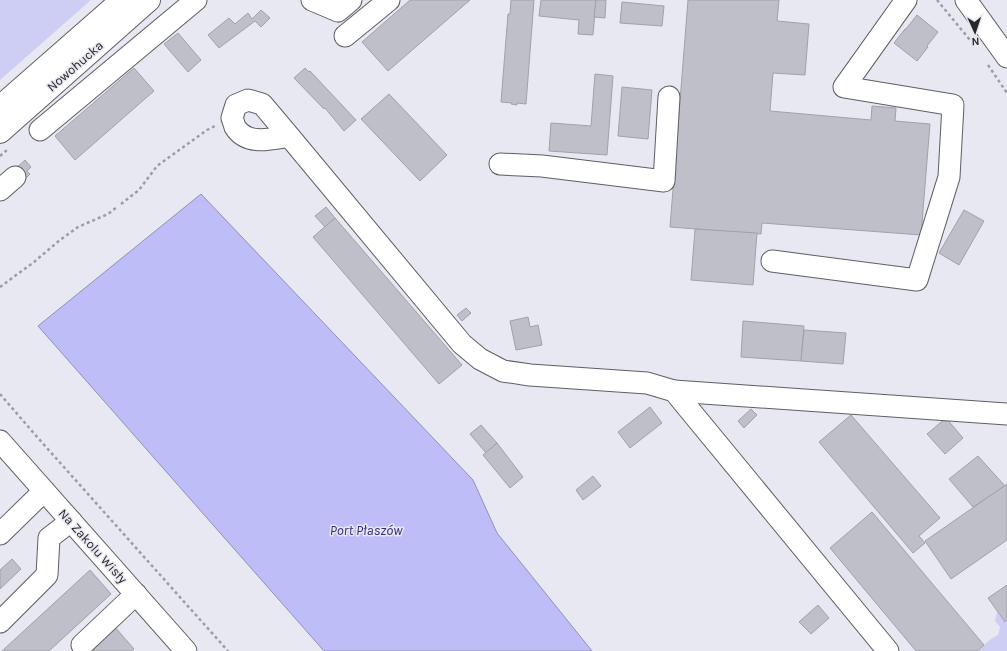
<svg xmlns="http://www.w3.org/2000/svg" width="1007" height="651" font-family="Karla,sans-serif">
<rect width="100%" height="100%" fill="#e7e8f1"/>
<g fill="#cecef5">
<path d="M0 0H91L0 80Z"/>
<path d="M997 612 1005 622 1007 620V651H977L991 639 998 635 1000 627 995 621Z"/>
</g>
<path fill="#bebdf8" stroke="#9190ba" d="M201 194 473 480 497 533 592 651H324L38 326Z"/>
<g fill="#bebfc8" stroke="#a0a1a9">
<path d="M410 0H470L388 71 362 42Z"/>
<path d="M511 0H534L526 104 517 103V105L511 104 512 103 501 102 508 14H510Z"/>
<path d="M541 0H596L593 35 578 34 579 20 539 16Z"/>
<path d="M596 0H606L605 18 594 17Z"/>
<path d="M688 0H779L777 21 809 24 805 75 773 73 770 111 871 120 872 106 896 108 895 121 930 124 921 235 762 223 761 234 670 227Z"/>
<path d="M622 2 664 6 662 26 620 23Z"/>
<path d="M261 10 270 18 261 27 255 21 219 48 208 35 229 18 235 24 248 13 252 19Z"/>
<path d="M917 15 938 32 927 46 928 47 917 61 894 43 905 29H906Z"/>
<path d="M178 33 201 60 188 72 164 44Z"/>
<path d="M134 68 154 91 75 160 55 136Z"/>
<path d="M305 68 309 72 310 71 356 120 344 131 325 108 324 109 294 78Z"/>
<path d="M595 74 613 76 607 155 549 151 551 123 591 126Z"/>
<path d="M622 87 652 90 648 139 618 136Z"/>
<path d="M389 94 447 155 420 181 361 119Z"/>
<path d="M25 160 31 167 27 171 30 174 26 178 15 169Z"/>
<path d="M326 207 335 218 325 227 315 216Z"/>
<path d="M964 210 984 221 959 265 939 253Z"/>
<path d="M335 218 462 365 439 384 313 237Z"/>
<path d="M695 229 757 233 753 285 691 280Z"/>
<path d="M466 308 471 313 462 321 457 315Z"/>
<path d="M528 317 530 327 538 325 542 345 516 350 510 321Z"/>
<path d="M743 321 804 326 801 361 741 357Z"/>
<path d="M804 330 846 333 843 364 801 361Z"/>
<path d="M650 407 662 423 630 448 618 432Z"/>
<path d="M751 409 757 415 744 428 738 421Z"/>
<path d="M851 415 940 518 919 536 925 543 913 553 819 442Z"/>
<path d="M946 418 963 438 945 454 927 434Z"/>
<path d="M481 425 497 443 486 453 470 434Z"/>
<path d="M497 443 523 477 510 488 483 455Z"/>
<path d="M978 456 1005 486 973 507 949 479Z"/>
<path d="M593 476 601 486 583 500 576 490Z"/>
<path d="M1007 484V540L951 579 925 541Z"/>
<path d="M872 512 984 645 977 651H916L830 548Z"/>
<path d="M12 559 21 569 0 589V570Z"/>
<path d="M90 570 111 594 49 651H2Z"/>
<path d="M1007 585V620L1005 622 988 598Z"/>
<path d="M818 605 829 618 811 634 799 622Z"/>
<path d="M114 626 134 649 132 651H86Z"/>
</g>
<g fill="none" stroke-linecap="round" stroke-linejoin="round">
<defs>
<g id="minor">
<path d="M312 0 338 11 351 0"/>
<path d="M966 0 1007 57"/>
<path d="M345 36 389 0"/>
<path d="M40 130 196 0"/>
<path d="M289 136C271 139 247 146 235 127 234 124 233 120 232 118L236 105 248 100 262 104 289 136 462 344 480 359 503 371 530 375 647 383 674 391 888 651"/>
<path d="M500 164 542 166 664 181 669 97"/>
<path d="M0 190 15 177"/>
<path d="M772 261 917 280 949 177 953 105 844 87 906 0"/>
<path d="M674 391 1007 414"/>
<path d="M0 441 186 651"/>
<path d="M0 534 44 491"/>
<path d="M0 622 47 575 49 538 71 521"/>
<path d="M82 645 136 594"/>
</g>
<g id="major">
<path d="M0 107 122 0"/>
<path d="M0 132 149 0"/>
</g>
</defs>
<use href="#minor" stroke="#5e5e65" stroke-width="23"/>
<use href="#major" stroke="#5e5e65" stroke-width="24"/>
<g stroke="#9c9da3" stroke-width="2.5" stroke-dasharray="3 3" stroke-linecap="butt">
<path d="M937 0 970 40"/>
<path d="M988 65 1007 93"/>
<path d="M0 156 7 150"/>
<path d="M121 204 139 190 157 166 207 130 215 126"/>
<path d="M0 287 34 262 60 240 78 227 108 214 117 207"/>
<path d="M0 394 38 438 228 651"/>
</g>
<use href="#minor" stroke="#fff" stroke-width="21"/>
<use href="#major" stroke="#fff" stroke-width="22"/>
</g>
<g text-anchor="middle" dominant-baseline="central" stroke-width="3" stroke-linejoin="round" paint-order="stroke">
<g font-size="13" fill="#28282b" stroke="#e7e8f1">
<text transform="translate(75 66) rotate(-41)">Nowohucka</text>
<text transform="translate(93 546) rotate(48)">Na Zakolu Wisły</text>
</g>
<g font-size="14" font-style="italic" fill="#36277a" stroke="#e7e8f1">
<text x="366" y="530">Port Płaszów</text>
</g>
</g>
<g transform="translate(975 32) rotate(177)" stroke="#e7e8f1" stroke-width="3" paint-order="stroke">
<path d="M0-3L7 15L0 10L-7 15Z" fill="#28282b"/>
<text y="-6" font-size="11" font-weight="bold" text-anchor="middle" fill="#28282b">N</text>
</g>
</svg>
